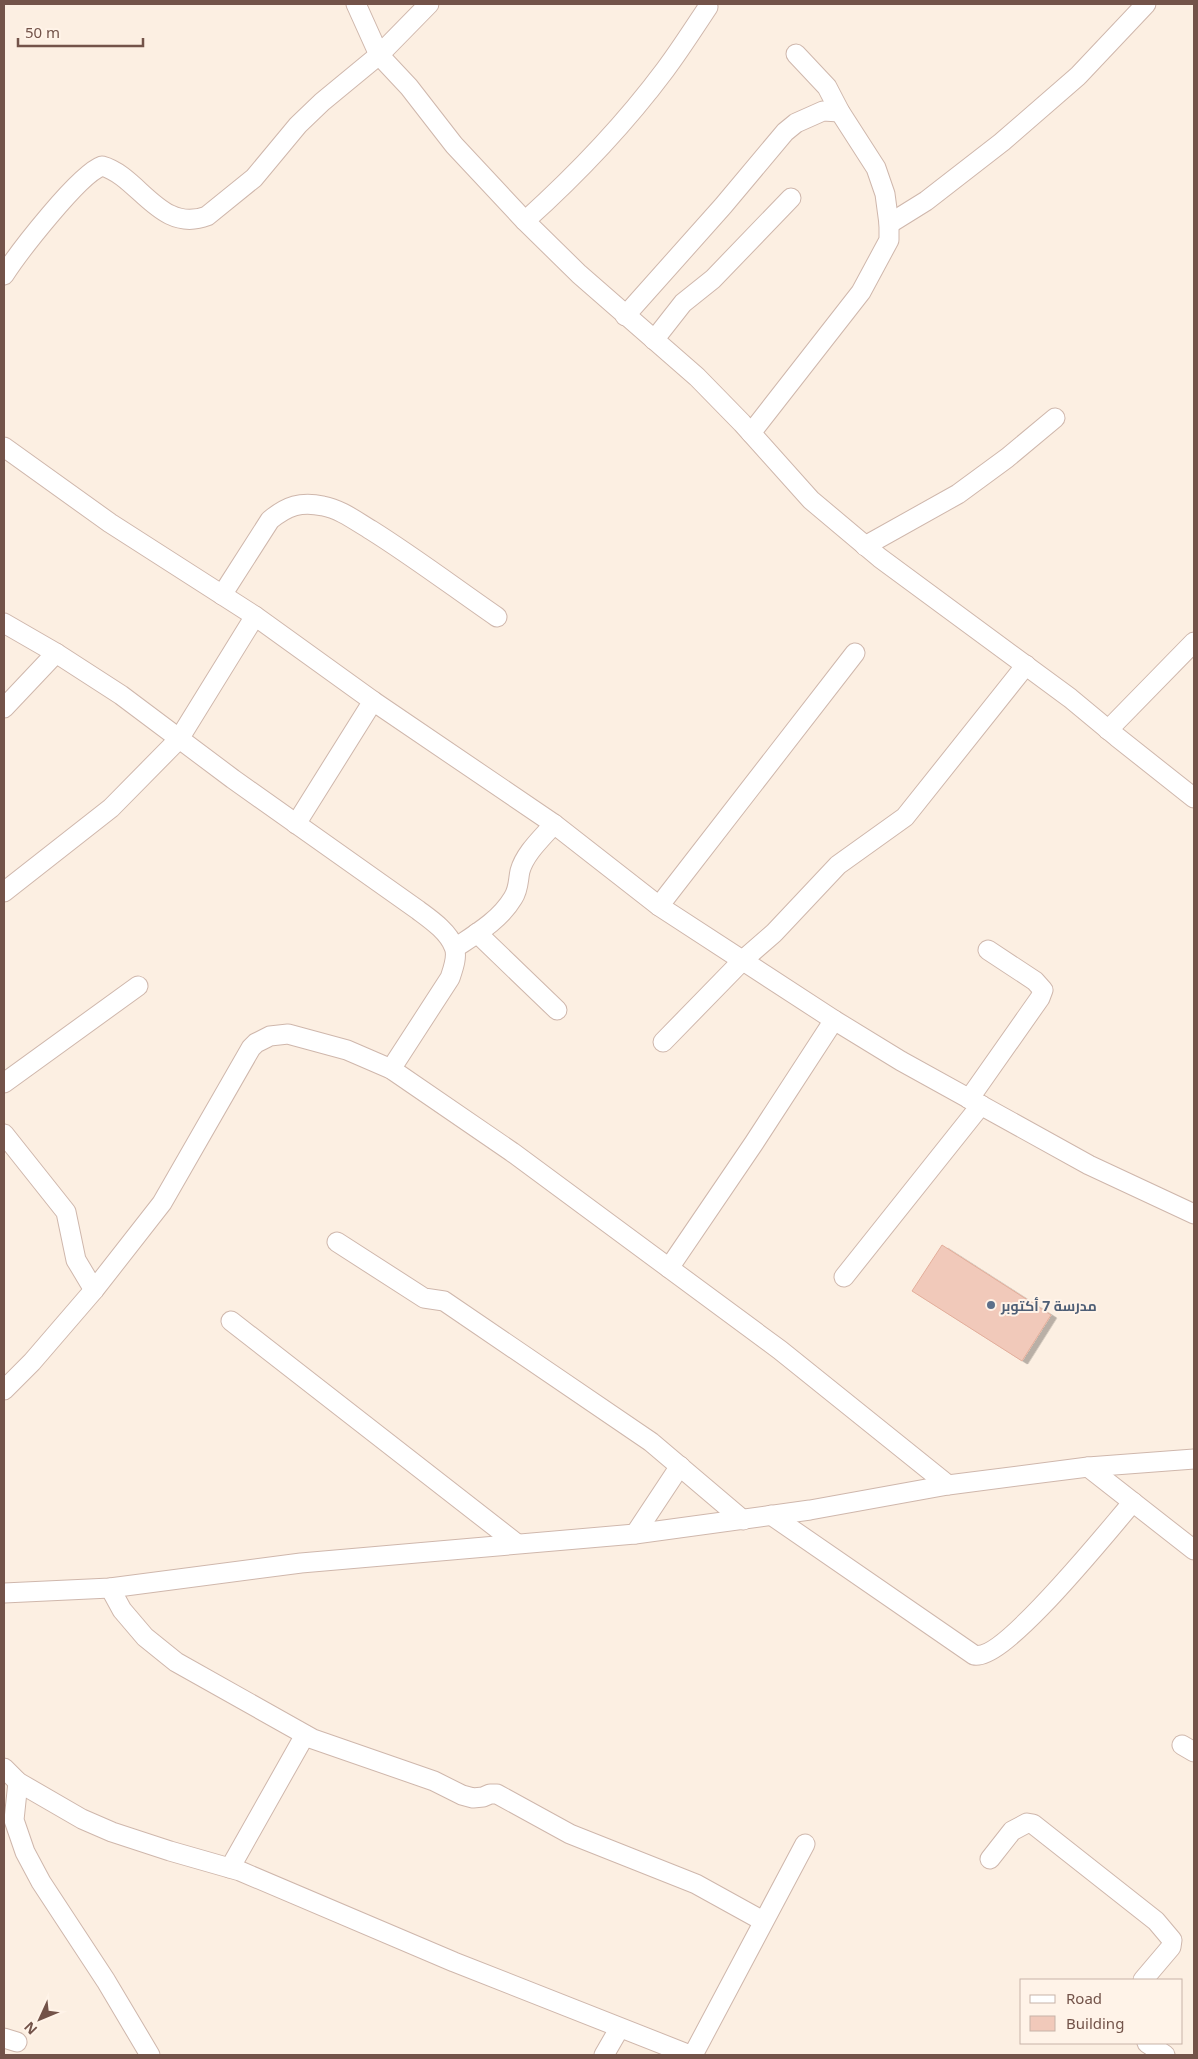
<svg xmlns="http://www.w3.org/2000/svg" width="1198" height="2059" font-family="'Noto Sans',Cairo,sans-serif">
<defs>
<filter id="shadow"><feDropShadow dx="5.5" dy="3" stdDeviation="0" flood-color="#0004"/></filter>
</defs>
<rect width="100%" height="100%" fill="#fcefe2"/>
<path fill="#f1c9ba" stroke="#e3ae9b" filter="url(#shadow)" d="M942 1245 1051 1315 1022 1361 912 1291Z"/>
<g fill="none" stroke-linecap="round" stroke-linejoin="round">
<defs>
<g id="minor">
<path d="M356 4 379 55 409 87 454 145 525 221 579 274 697 377 742 423 811 500 880 558 1070 698 1117 737 1194 798"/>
<path d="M525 221C576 175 624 125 665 70 680 50 694 28 708 7"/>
<path d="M889 224 926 201 1002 142 1078 76 1146 4"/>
<path d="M4 275C19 252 79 174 102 166 139 176 160 234 207 216L254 178 298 125 322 102 379 55 429 4"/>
<path d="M625 316 723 206 785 132 796 123 823 111 840 112"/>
<path d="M654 340 683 303 713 279 791 198"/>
<path d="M751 433 861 292 889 240V224L885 194 876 168 840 112 827 87 796 54"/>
<path d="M4 447 110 523 255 616 373 701 554 824 659 906 834 1020 901 1061 1089 1165 1194 1214"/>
<path d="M865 546 958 494 1007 458 1055 418"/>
<path d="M222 595 270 520C287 506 301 501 323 506 340 509 356 521 371 530 414 557 455 588 497 617"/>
<path d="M4 623 56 653 121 695 233 779 418 910C430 919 448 931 454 947 458 956 453 969 450 978L391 1069"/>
<path d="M4 708 56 653"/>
<path d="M1108 730 1194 642"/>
<path d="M296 824 373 701"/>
<path d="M4 892 111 808 179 739 255 616"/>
<path d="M659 906 855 653"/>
<path d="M477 933 557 1010"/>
<path d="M455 948C476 934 500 920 513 898 519 889 518 880 520 871 525 853 542 838 554 824"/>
<path d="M663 1042 743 960 774 933 838 865 905 817 1026 665"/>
<path d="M4 1083 138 986"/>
<path d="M969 1099 1040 998 1043 990 1035 981 988 950"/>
<path d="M4 1134 66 1212 76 1260 94 1290"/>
<path d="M337 1242 424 1298 444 1301 651 1442 743 1520"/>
<path d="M669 1268 754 1143 834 1020"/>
<path d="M844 1277 981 1105"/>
<path d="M231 1321 516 1543"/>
<path d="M4 1390 32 1362 94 1290 162 1203 251 1048 256 1043 270 1036 288 1034 347 1050 391 1069 512 1152 780 1350 948 1485"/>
<path d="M1088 1467 1194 1550"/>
<path d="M771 1515 974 1655C1004 1662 1110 1528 1133 1502"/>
<path d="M635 1534 680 1466"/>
<path d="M110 1588 122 1610 145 1637 176 1662 313 1739 434 1781 462 1795 473 1798 483 1797 490 1794H497L570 1834 696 1884 763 1921"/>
<path d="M4 1593 110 1588 301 1563 635 1534 810 1510 948 1485 1088 1467 1194 1459"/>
<path d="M1182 1745 1194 1752"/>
<path d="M4 1768 18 1782 82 1819 112 1832 170 1851 240 1871 454 1962 690 2055"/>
<path d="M18 1782 14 1820 25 1852 41 1882 106 1981 150 2055"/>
<path d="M990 1859 1012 1831 1027 1823 1033 1824 1156 1921 1172 1940 1171 1947 1143 1980"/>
<path d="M230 1868 305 1735"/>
<path d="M4 2038 17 2042"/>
<path d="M1147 2043 1165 2055"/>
<path d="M604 2055 619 2029"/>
<path d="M693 2055 805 1844"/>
</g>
</defs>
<use href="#minor" stroke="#cfb7ac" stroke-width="21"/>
<use href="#minor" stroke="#fff" stroke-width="19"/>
</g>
<circle fill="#5c6f8a" stroke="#fff3e8" stroke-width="2" cx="991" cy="1305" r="5"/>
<g text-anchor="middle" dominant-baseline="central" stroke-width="4" stroke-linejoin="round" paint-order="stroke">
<g font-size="14" font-weight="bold" fill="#4e5e75" stroke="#fff3e8" text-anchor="start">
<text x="1001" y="1305">مدرسة 7 أكتوبر</text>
</g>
</g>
<rect width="1198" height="2059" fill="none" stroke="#735349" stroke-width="10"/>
<rect x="1020" y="1979" width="162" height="65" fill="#fff3e8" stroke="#c7b3a8"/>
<rect x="1030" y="1995" width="25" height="8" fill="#ffffff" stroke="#c7b3a8"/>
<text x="1066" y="2004" font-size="15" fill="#735349">Road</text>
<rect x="1030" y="2016" width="25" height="15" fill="#f1c9ba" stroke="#c7b3a8"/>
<text x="1066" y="2029" font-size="15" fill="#735349">Building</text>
<g transform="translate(40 2019) rotate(226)" stroke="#fff3e8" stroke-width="4" paint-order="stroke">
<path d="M0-4L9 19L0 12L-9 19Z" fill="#735349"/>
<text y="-8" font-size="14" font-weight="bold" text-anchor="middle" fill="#735349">N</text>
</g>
<path d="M18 38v8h125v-8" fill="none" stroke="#735349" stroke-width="2.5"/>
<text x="25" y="38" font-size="15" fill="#735349" stroke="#fff3e8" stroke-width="4" paint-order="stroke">50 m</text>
</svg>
